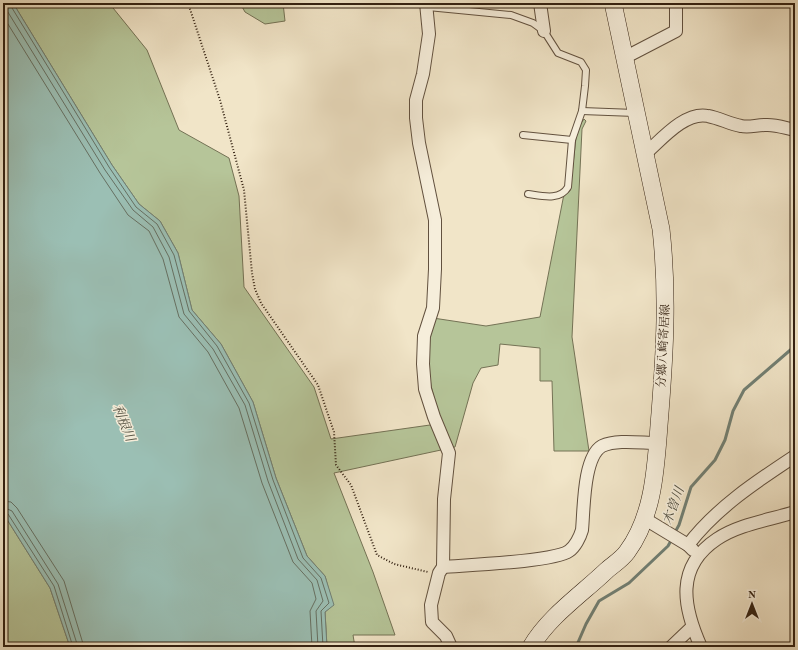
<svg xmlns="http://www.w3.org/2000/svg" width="798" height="650" font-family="'Old Standard TT','Noto Serif JP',serif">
<rect width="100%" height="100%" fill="#f1e5c8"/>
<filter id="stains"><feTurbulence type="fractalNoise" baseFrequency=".005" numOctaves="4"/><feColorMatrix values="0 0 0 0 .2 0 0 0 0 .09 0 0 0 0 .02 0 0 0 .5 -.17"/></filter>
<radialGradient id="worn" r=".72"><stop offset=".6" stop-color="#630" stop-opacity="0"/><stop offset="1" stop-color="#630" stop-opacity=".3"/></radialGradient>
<g fill="#b6c599" stroke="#747255">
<path d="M13 3H109L147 50 179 130 229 158 239 196 244 287 314 387 331 439 430 425 440 421 431 386 426 344 433 318 486 326 540 317 564 194 570 191 577 129 584 119 586 121 582 129 572 337 589 451H554L552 381H540V348L500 344 498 365 481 368 473 383 455 447 334 473 373 572 395 635H353L355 647H327L325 612 333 605 325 576 307 556 276 478 253 402 221 344 192 310 178 253 160 221 139 204 112 165Z"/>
<path d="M240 3H283L285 21 265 24 245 12Z"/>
<path d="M3 513 50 588 70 647H3Z"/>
</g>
<path fill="#9bbfb4" stroke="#717f73" d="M3 3H13L112 165 139 204 160 221 178 253 192 310 221 344 253 402 276 478 307 556 325 576 334 605 325 612 327 647H70L50 588 3 513Z"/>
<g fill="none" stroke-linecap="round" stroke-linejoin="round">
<g stroke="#667062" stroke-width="1">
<path d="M4 3 6 9 105 170 133 210 153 227 169 257 184 314 213 349 245 405 268 481 298 559 317 580 323 601 316 611 318 647"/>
<path d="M9 3 109 167 136 207 157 224 174 255 189 311 217 346 249 403 273 480 303 558 321 578 329 603 321 611 323 647"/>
<path d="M3 16 100 173 128 215 149 231 163 259 179 317 208 352 239 408 262 483 293 562 312 583 316 599 310 611 312 647"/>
<path d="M3 501 11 502 17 508 64 581 84 647"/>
<path d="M3 507 12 511 58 584 78 647"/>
<path d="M3 512 8 514 54 586 73 647"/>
</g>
<g stroke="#717f73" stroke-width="3">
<path d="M674 534 679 525 691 487 715 460 725 440 733 411 744 390 795 346"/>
<path d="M576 647 586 624 599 601 629 583 668 546 672 539"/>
</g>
<defs>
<g id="service">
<path d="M428 7 511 15 533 23 544 31 558 53 581 62 586 70 585 86 582 111 572 140 568 187C560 201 542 196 528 194"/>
<path d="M582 111 635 113"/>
<path d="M523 135 572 140"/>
</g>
<g id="minor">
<path d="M426 3 429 34 423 74 416 100V118L419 143 435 220V269L433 308 424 336 423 364 425 389 434 417 449 453 444 499 443 567 439 573 431 605 432 622 446 636 451 647"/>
<path d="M540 3 544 31"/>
<path d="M624 58 676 31V3"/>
<path d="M645 154C661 140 685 111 708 116 719 118 730 124 741 126 749 128 756 125 765 125 775 124 785 128 795 130"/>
<path d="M645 519 688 545 693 550"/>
<path d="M688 545C716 508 757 481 795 456"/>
<path d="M443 567C467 565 553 562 569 551 575 547 580 537 582 530 584 510 583 457 602 446 617 439 641 443 657 443"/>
<path d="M671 647 692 627"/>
<path d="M701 647C683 607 675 567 717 539 739 524 770 520 795 512"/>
</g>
<path id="secondary" d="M531 647C548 617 582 594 607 570 614 564 622 559 627 552 656 513 656 459 660 413 665 349 668 292 661 229L613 3"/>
</defs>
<use href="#service" stroke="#62513f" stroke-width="8"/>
<use href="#minor" stroke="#62513f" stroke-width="14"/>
<use href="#secondary" stroke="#322011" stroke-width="18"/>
<path stroke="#322011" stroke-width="2" stroke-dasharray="1 2" stroke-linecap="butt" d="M188 3 220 100 244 190 252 273 255 289 261 303 318 385 334 432 336 465 351 485 377 555 394 564 428 572"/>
<use href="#service" stroke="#f6eedb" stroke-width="6"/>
<use href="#minor" stroke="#f6eedb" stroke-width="12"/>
<use href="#secondary" stroke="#f6eedb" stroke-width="17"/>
</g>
<g text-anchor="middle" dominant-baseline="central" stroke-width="3" stroke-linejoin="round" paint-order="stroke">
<g font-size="12" fill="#322011" stroke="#f6eedb">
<text transform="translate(664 346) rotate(-87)">分郷八崎寄居線</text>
</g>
<g font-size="13" font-style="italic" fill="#525042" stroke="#f6eedb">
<text transform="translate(123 423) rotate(68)">利根川</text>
<text transform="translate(674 506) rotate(-70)">木曽川</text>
</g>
</g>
<rect width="798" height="650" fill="none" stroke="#f1e5c8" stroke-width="16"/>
<rect x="4" y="4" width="790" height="642" fill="none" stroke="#322011" stroke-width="2"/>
<rect x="8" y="8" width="782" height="634" fill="none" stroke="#322011"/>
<g transform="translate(752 604)" stroke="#f6eedb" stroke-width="3" paint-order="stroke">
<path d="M0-3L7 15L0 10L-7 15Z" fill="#322011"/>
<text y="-6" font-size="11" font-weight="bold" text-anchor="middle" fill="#322011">N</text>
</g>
<rect width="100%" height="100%" filter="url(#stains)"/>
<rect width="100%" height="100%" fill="url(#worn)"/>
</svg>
